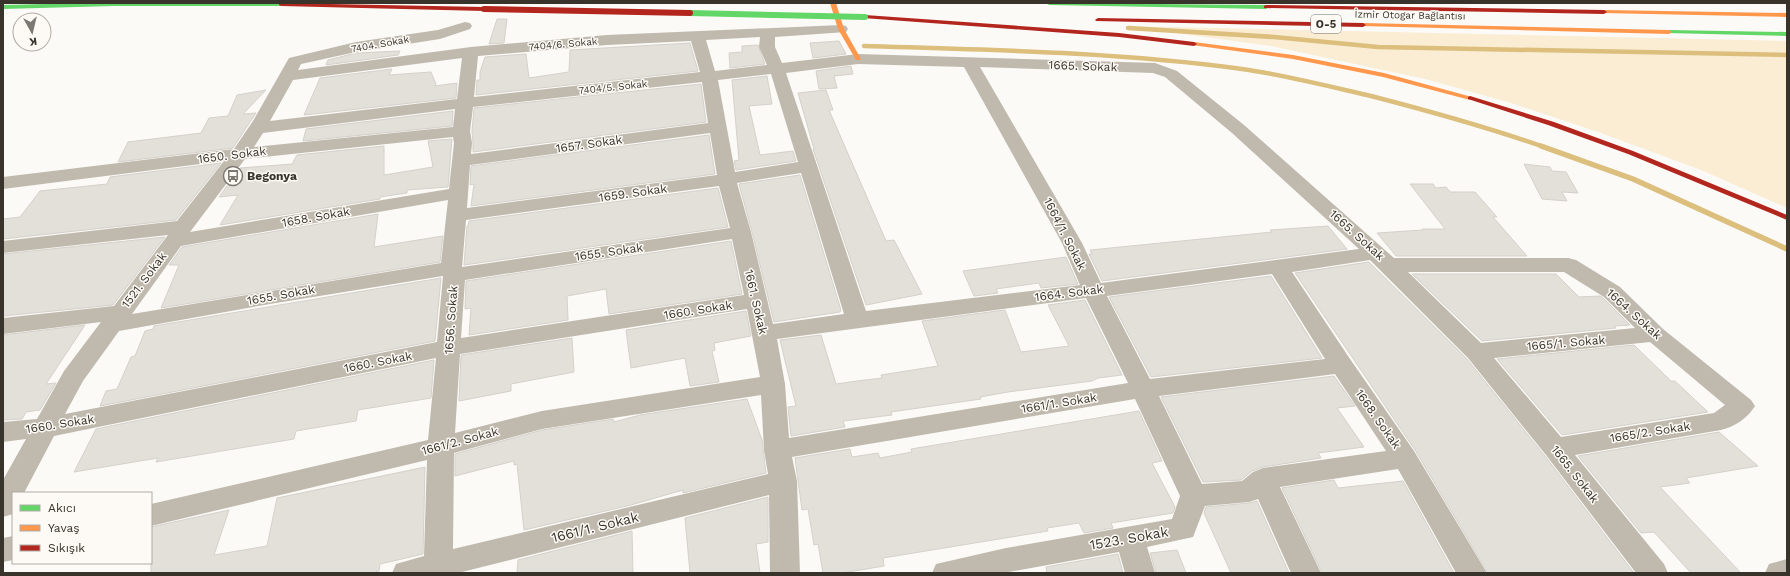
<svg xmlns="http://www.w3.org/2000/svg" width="1790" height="576" font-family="'Work Sans',sans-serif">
<rect width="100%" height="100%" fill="#fcfaf7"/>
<path fill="#faedd4" d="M1124 26 1787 41V208L1701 170 1598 132 1511 103 1425 79 1271 46Z"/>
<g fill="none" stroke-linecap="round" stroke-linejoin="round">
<g stroke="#dcbe7d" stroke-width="4.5">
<path d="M1128 28 1274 37 1378 47 1787 55"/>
<path d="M864 46C990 50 1117 52 1242 69 1285 75 1328 86 1371 96 1429 111 1487 127 1544 147"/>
</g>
<path stroke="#dcbe7d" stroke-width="5.5" d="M1541 146 1633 179 1787 249"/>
</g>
<g fill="#e3e0da" stroke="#d4d0ca">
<path d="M497 19H507L504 43 489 44Z"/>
<path d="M839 41 846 54 813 58 810 43Z"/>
<path d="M690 43 698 71 476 95 477 80H480V72L485 57 526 54 529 78 569 72 570 50Z"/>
<path d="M758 45 765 64 730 68 729 53 742 52V46Z"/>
<path d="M400 51 398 55 326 65 328 60 356 53Z"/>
<path d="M851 66 853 74 834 76 837 88 819 89 816 71Z"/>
<path d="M392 69 389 75 431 72 436 84 435 86 457 83 456 98 304 115 320 78Z"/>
<path d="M767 76 772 104 749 106 760 155 793 151 796 161 736 170 734 161 739 160 732 80Z"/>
<path d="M701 84 706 122 473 152V143L472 131 474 108Z"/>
<path d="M266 90 243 114 256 113 233 148 118 162 128 142 201 133 209 118 228 116 237 95Z"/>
<path d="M826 90 833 110H829L886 241 894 240 922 294 866 305 813 149H814L798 93Z"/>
<path d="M453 111 452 126 303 141 306 129Z"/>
<path d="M709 135 715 174 471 206 474 184 470 185 471 166Z"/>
<path d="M452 139 448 187 407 190V193L380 197V199L220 225 238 195 219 197 240 168 292 164 297 155 384 146V175L433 167 428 141Z"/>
<path d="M221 163 176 220 3 239V219L20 217 40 191 107 184 110 177Z"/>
<path d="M1524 164 1550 167 1552 171 1566 172 1578 193 1562 192 1567 201 1542 199Z"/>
<path d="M800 175 841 310 840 312 774 322 752 232 739 184Z"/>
<path d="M1410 184H1433L1436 188 1446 187 1450 192H1475L1497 217H1493L1527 256H1396L1377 233 1423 230 1422 229H1445Z"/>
<path d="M718 188 728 227 464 265 467 226H468L469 221Z"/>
<path d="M378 214 374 247 443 236 440 262 161 308 179 265H169L182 247Z"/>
<path d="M1328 226 1347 249 1102 281 1089 254H1092L1090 250 1272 232 1270 230Z"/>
<path d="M165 237 113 305 3 316V254Z"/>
<path d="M731 241 742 294 609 314 606 289 567 296 568 320 469 335 471 308 465 309 466 281Z"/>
<path d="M1066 257 1078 284 1041 288 1039 283 996 289 998 293 974 296 963 271Z"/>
<path d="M1369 262 1467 359 1545 456 1634 573H1488L1415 450 1295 273Z"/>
<path d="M1412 274H1556L1579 297 1600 296 1603 298 1630 325 1614 326 1616 328 1482 341Z"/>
<path d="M1271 276 1322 358 1151 377 1109 297Z"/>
<path d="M441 278 435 341 100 406 106 391 117 389 131 357 135 356 145 331 153 329 154 326Z"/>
<path d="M1085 300 1122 375 1098 378 1092 381 1008 392 980 397 981 399 891 412 892 415 843 421 845 427 791 436 788 407 796 406 780 340 821 335 836 384 857 381 882 378 881 375 938 366 922 321 1005 310 1021 352 1069 346 1048 305Z"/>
<path d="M746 311 751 336 714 343 715 350 712 351 719 382 690 386 685 358 631 368 626 330Z"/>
<path d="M85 325 46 384 56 383 40 410 26 412 22 419 3 420V335Z"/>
<path d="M572 338 574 372 511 384V391L459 401 461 355Z"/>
<path d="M1634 345 1671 381H1675L1708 412 1562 435 1497 359Z"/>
<path d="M434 360 431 398 358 410 356 421 296 431 294 439 156 462 158 458 74 472 96 429Z"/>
<path d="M1334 376 1355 406 1337 408 1364 447 1318 453 1321 458 1263 467 1252 471 1241 480 1203 482 1161 397Z"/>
<path d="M747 399 762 440 766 473 683 493V490L631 505 524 530 517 464 514 465V461L455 476V454L542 430 613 419 614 422 640 415Z"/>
<path d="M1139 411 1162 461 1152 463 1175 507 1173 513 1111 523 1113 528 1084 533 1079 523 1047 528 1048 531 883 558 884 566 842 573H823L818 544 814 545 808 509 802 510 795 458 850 449 852 457 878 453 880 458 912 452 911 449Z"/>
<path d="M1719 432 1758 466 1686 478 1690 483 1660 487 1741 573H1691L1654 532 1641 533 1578 456Z"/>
<path d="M425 467 423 554 380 564 379 571 372 573H151V527L229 510 214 555 267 546 277 498Z"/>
<path d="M1334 480 1338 488 1403 481 1454 573H1322L1282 488Z"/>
<path d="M768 497V542L756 544 760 573H690L685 518Z"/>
<path d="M1257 501 1289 573H1231L1204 513 1206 507 1249 503Z"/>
<path d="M632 531 633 573H517L518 560Z"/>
<path d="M1177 550 1186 573H1156L1150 553Z"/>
<path d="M1118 554 1123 573H1047L1046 567Z"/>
</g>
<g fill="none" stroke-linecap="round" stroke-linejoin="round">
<g fill="#bfb9ae" fill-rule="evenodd">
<path d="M465 22 470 23 472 26 470 29 440 39 356 52 301 64 298 70 471 47 607 35 841 25 846 26 848 29 846 32 775 37V47L782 63 858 54 1155 63 1177 71 1244 125 1394 258H1568L1576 260 1620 287 1663 329 1751 400 1755 406C1748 418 1734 427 1721 430L1575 455 1664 564 1668 573H1636L1546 455 1468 358 1370 260 1292 272 1350 359 1414 451 1487 573H1456L1398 469 1280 487 1321 573H1291L1258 499 1249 502 1205 506 1193 537 1147 547 1155 573H1125L1119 552 1003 573H932L936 564 1006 548 1172 519 1180 496 1135 399 792 457 797 481 800 573H770L769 495 458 573H392L396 564 424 556 427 460 151 526V504L428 440 436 358 54 436 24 493H13V514L3 517V480L26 439 3 442V422L37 419 64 371 101 322 3 334V318L114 306 168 235 3 253V241L177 221 224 161 3 189V177L234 149 253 121 289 58 356 42 438 30ZM760 37 759 47 767 65 715 71 706 40ZM691 41 700 72 474 97 478 56 607 45ZM462 58 457 99 270 121 293 80ZM858 64 964 67 1062 243 1080 285 866 311 786 73ZM980 67 1153 73 1165 77 1232 133 1359 249 1101 283 1082 243ZM771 74 798 162 735 172 718 80ZM702 82 708 123 471 154 472 143 470 131 473 107ZM455 109 453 127 254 147 263 133ZM710 133 717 175 467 208 470 165ZM453 137 454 143 449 189 190 232 245 159ZM801 173 844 314 773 324 751 232 737 183ZM719 186 730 228 462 267 466 220ZM448 200 441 263 132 314 181 246ZM732 239 744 295 461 338 465 280ZM1408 272H1564L1604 297 1635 328 1481 343ZM1272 274 1325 359 1150 379 1107 296ZM443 276 437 342 65 414 83 381 119 331 270 304ZM1086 298 1128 383 789 438 785 384 777 339ZM747 309 760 377 542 411 455 433 460 354ZM1650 342 1725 405 1714 413 1561 437 1494 358ZM1335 374 1386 451 1263 468 1253 472 1242 481 1202 484 1159 396ZM761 395 764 450 768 474 453 549 454 453 542 429Z"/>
<path d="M13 536V560L3 562V538Z"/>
<path d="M1787 559V573H1765L1769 564Z"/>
</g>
<g fill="#63d668" fill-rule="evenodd">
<path d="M86 3H283L284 4 281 6H114L3 9V5Z"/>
<path d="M1046 3 1266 5 1269 7 1266 9 1049 5Z"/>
<path d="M1669 30 1787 32V36L1667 33V31Z"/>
</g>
<g fill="#ff974d" fill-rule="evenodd">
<path d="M830 3H836L844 29 861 59 860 60H856L838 29Z"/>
<path d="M1604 10 1787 13V17L1602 13V11Z"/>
<path d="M1363 23 1669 30 1672 32 1669 34 1361 26 1360 25Z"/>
<path d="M1194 42 1293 55 1384 73 1472 97 1473 98 1470 100 1383 77 1293 59 1192 45 1191 44Z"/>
</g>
<g fill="#b3261e" fill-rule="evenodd">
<path d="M279 3 484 7 487 9 484 11 281 6 279 5Z"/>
<path d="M1266 5 1604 10 1607 12 1604 14 1264 8V6Z"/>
<path d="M865 15 1119 33 1194 42 1197 44 1194 46 1119 37 863 18 862 17Z"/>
<path d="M1098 18 1363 23 1366 25 1363 27 1096 21 1095 20Z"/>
<path d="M1470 96 1554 122 1633 151 1787 215V220L1628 154 1548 125 1468 99V97Z"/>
</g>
<path stroke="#63d668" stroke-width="6" d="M690 13 865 17"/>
<path stroke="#b3261e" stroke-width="6" d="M484 9 690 13"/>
</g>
<defs>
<symbol id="bus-ring" viewBox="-11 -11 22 22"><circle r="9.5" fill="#fdfaf6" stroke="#7d7972" stroke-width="1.5"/><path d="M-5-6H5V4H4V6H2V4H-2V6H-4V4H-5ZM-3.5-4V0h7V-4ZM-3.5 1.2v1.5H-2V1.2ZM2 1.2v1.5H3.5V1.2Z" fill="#7d7972"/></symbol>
</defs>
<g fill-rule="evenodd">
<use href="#bus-ring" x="222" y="165" width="22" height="22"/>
</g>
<g text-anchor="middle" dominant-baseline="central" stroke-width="3" stroke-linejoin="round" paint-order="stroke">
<g font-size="10" fill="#39342b" stroke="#fdfaf6">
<text transform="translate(1410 15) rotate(1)">İzmir Otogar Bağlantısı</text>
<text transform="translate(380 44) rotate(-10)">7404. Sokak</text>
<text transform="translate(563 44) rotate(-5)">7404/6. Sokak</text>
<text transform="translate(613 87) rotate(-6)">7404/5. Sokak</text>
</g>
<rect fill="#fdfaf6" stroke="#746f68" stroke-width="1" x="1311" y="15" width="30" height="18" rx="3"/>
<g font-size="11" font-weight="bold" fill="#39342b">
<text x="1326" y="24">O-5</text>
</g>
<g font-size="12" fill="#39342b" stroke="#fdfaf6">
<text transform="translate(1083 66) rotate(2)">1665. Sokak</text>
<text transform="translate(589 144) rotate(-8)">1657. Sokak</text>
<text transform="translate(232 155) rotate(-7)">1650. Sokak</text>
<text transform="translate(633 193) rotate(-8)">1659. Sokak</text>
<text transform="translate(316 217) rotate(-10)">1658. Sokak</text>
<text transform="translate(1065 234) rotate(63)">1664/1. Sokak</text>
<text transform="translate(1357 235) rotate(42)">1665. Sokak</text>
<text transform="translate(609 252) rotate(-8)">1655. Sokak</text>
<text transform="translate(144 280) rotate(-53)">1521. Sokak</text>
<text transform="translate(1069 293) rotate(-7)">1664. Sokak</text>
<text transform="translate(281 295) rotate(-10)">1655. Sokak</text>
<text transform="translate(756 302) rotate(77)">1661. Sokak</text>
<text transform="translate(698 310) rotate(-9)">1660. Sokak</text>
<text transform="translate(1634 314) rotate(42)">1664. Sokak</text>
<text transform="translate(451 320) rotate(-86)">1656. Sokak</text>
<text transform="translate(1566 343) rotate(-5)">1665/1. Sokak</text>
<text transform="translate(378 362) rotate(-11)">1660. Sokak</text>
<text transform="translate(1059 403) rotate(-9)">1661/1. Sokak</text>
<text transform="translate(1378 419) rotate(55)">1668. Sokak</text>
<text transform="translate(60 424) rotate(-9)">1660. Sokak</text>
<text transform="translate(1650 432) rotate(-9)">1665/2. Sokak</text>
<text transform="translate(460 441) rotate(-15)">1661/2. Sokak</text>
<text transform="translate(1575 474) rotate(52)">1665. Sokak</text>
</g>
<g font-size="12" font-weight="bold" fill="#39342b" stroke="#fdfaf6" text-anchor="start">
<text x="247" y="176">Begonya</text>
</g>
<g font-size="14" fill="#39342b" stroke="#fdfaf6">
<text transform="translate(595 527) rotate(-14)">1661/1. Sokak</text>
<text transform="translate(1129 538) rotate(-10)">1523. Sokak</text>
</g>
</g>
<rect width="1790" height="576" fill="none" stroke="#39342b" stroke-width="8"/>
<rect x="12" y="492" width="140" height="72" fill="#fdfaf6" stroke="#afaba5"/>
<rect x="20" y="505" width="20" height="6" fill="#63d668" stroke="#afaba5"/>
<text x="48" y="512" font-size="12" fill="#39342b">Akıcı</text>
<rect x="20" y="525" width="20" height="6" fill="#ff974d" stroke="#afaba5"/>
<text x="48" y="532" font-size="12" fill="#39342b">Yavaş</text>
<rect x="20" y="545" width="20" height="6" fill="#b3261e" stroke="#afaba5"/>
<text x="48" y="552" font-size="12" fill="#39342b">Sıkışık</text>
<g transform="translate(32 32) rotate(172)"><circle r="19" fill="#fdfaf6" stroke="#afaba5"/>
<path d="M0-3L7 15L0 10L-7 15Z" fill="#7d7972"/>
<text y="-6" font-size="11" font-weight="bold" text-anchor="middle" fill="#39342b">K</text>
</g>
</svg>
